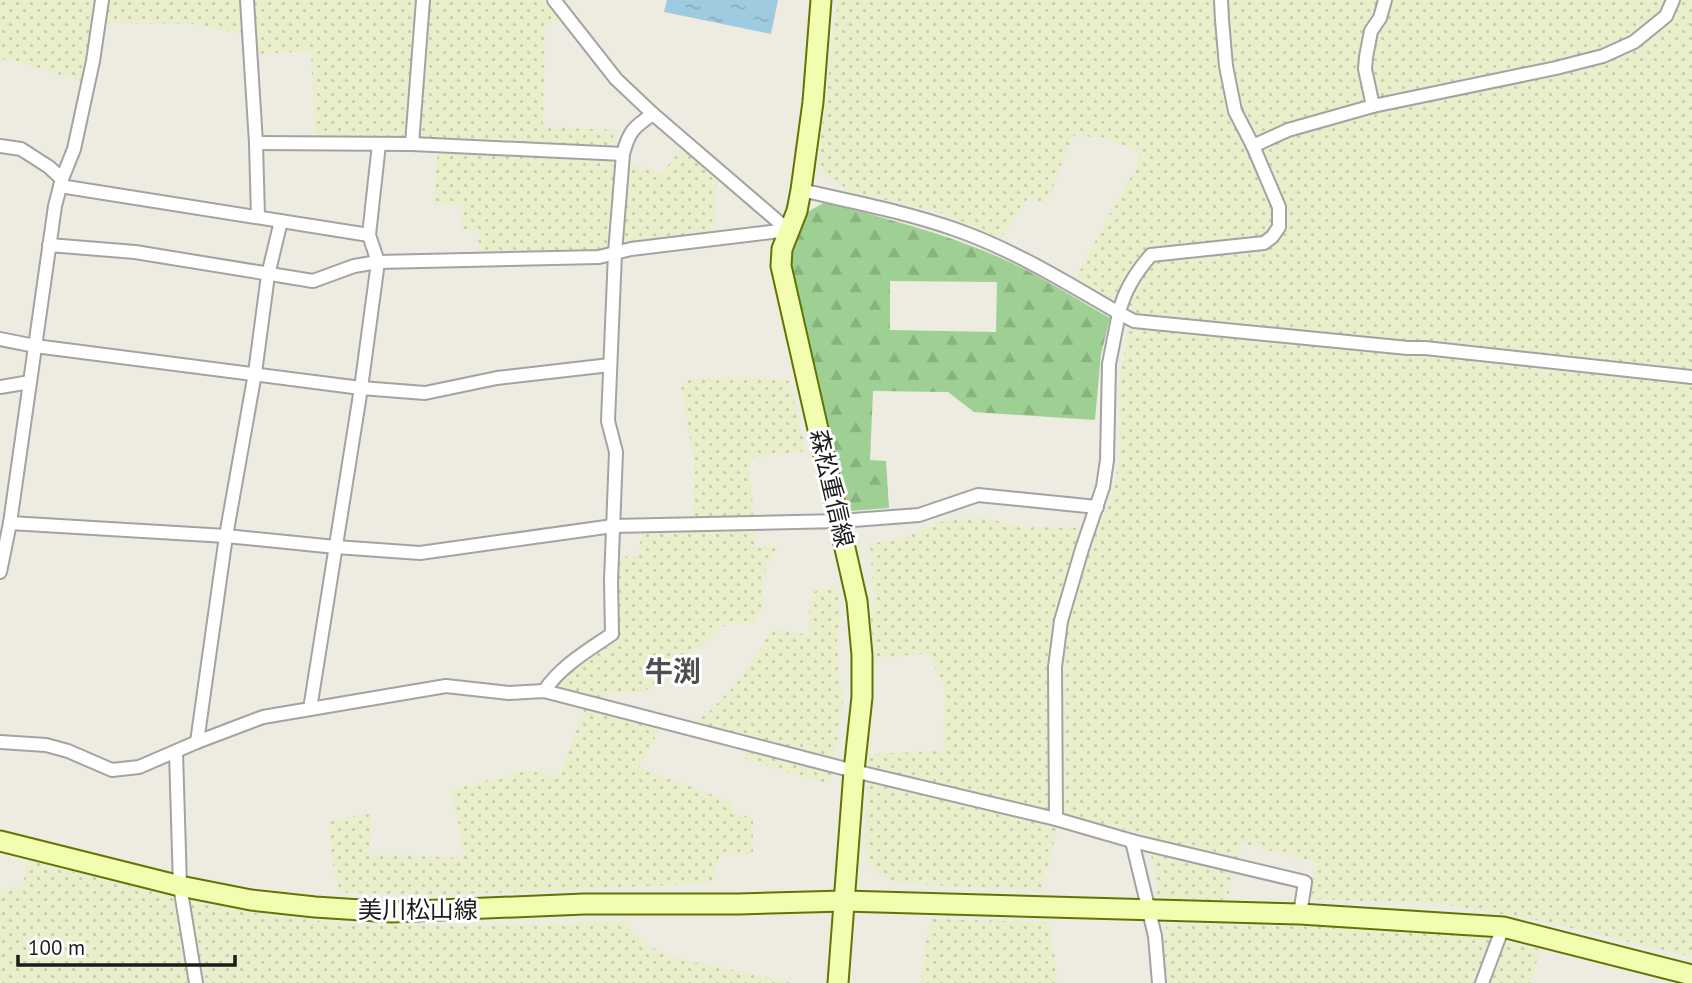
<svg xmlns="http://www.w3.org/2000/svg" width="1692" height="983" font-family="'PT Sans','Noto Sans JP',sans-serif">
<defs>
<pattern id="farmland-dots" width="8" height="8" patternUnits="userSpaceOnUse" patternTransform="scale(1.75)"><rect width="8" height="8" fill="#e9efca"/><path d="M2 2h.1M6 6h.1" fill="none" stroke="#c7ccad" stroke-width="1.8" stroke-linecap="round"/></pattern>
<pattern id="forest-firs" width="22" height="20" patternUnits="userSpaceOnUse" patternTransform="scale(1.75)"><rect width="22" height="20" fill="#9fd093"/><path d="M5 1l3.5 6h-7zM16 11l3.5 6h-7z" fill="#88b27e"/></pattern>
<pattern id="water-ripples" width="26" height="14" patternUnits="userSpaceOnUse" patternTransform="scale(1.75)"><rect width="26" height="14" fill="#9ecbdf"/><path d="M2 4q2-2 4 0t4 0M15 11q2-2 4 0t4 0" fill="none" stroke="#88aebf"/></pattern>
</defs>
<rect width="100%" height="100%" fill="#eeebe1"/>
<g fill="url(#farmland-dots)">
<path d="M0 0H241L245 34 192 24 94 23 87 59 81 81 11 60 0 59Z"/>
<path d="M253 0H545L559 17 557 23 545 26 543 127 614 130 611 165H638L662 173 679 152 686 153 717 179 713 232 623 246 607 244 598 252 479 251 478 231H461L463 205 433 204 439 140 315 136 311 51 258 54Z"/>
<path d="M838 0H1692V957L1542 921 1441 904 1311 899 1312 882 1318 863 1242 843 1227 900 1158 898 1148 835 1061 815 1042 890 906 884 889 880 877 871 869 861 865 848 869 754 943 751 945 686 927 653 874 659 871 619 874 602 870 544 904 537 940 522 979 517 1024 527 1078 528 1105 517 1115 484 1120 451 1119 385 1132 309 1076 278 1109 215 1138 165 1139 152 1102 137 1072 136 1046 205 1029 197 1001 238 942 213 852 192 817 170Z"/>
<path d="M741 377 789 381 806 451 749 458 756 547 774 546 777 550 767 566 762 584 764 602 755 624 732 622 721 628 702 647 694 650 673 664 652 687 640 693 611 692 605 701 565 691 558 679 616 639 618 557 639 556 641 534 693 532 694 461 681 386 689 379Z"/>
<path d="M822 588H838L841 621 837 637 839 677 844 697 830 784 792 774 744 758 753 740 696 724 695 721 710 711 736 684 751 664 773 628 808 635 810 631 809 614 812 593Z"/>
<path d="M585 707 661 727 639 767 731 802 732 812 753 818V855H720L711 883 520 892 421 895 340 892 333 865 329 821 372 813 369 854 463 858 461 833 450 790 527 770 559 777Z"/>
<path d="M27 860 205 905 281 917 351 924 457 926 625 922 650 947 684 960 793 983H0V889L23 887Z"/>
<path d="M931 919 1048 922 1054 950 1057 983H921L924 952Z"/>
<path d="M1167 924 1330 927 1480 937 1540 949 1531 983H1168L1163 939Z"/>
</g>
<path fill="url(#forest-firs)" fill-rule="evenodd" d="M825 202C888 219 952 235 1012 263 1046 279 1078 300 1110 318L1101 354 1095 420 974 412 948 392 873 391 870 460 886 461 889 508 849 511 791 270 792 249 806 213ZM890 281 997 282 996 332 890 330Z"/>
<path fill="url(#water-ripples)" d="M667 0H778L771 34 664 12Z"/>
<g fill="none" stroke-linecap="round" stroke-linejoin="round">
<defs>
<g id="street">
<path d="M247 0 256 143 258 217"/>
<path d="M554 0 616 79 653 114 788 230"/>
<path d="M1373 106 1365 69 1366 57 1371 31 1380 18 1385 0"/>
<path d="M256 143 412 144 623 154"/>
<path d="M412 144 423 0"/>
<path d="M0 146 21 149 49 167 62 179"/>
<path d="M1253 146 1288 130 1373 106 1556 68 1603 56 1634 42 1666 16 1673 0"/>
<path d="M60 186 369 235"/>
<path d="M801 190C853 202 906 212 957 230 1014 250 1067 283 1119 313 1124 291 1136 272 1151 255L1264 243 1272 237 1279 227V207L1253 146 1235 111 1226 66 1222 20 1221 0"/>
<path d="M49 245 135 252 313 281 354 266 378 262 599 257 631 249 788 230"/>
<path d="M0 339 35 346 361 388 425 393 497 378 610 365"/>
<path d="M0 387 30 382"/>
<path d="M10 523 226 536 336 547 420 553 613 526 840 521 919 515 978 495 1097 507"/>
<path d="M0 572 10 523 55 206 62 179 74 149 93 61 102 0"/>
<path d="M544 691C561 666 587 651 612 634L611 581 616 452 608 421 615 253 623 154C629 131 634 127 653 114"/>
<path d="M310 709 361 388 378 262 369 235 379 144"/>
<path d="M0 742 46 745 68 751 112 770 139 767 197 742 263 717 446 686 509 693 544 691 854 771 1056 819"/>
<path d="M197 742 226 536 255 373 268 275 281 221"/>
<path d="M176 752 180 886 196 983"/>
<path d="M1132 841 1305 882 1300 914"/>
<path d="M1159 983 1155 936 1132 841 1056 819 1055 667 1061 621 1082 549 1103 487 1107 460 1109 364 1119 313 1134 321 1408 348H1425L1692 377"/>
<path d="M1482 983 1503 927"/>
</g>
<g id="secondary">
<path d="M821 0 813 102 801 190 797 211 782 249 781 266 857 601 862 655V697L854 771 838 983"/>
<path d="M0 841 180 886 251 900 315 907 392 912 584 904H739L844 901 1300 914 1503 927 1692 975"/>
</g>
</defs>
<use href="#street" stroke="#a3a3a3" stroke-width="16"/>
<use href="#secondary" stroke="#5f7600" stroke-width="23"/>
<use href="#street" stroke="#fff" stroke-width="12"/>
<use href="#secondary" stroke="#f2fdb0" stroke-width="19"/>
</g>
<g text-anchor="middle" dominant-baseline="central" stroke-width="6" stroke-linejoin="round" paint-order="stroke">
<g font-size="24" fill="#1c1c1c" stroke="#fff">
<text transform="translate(832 488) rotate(77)">森松重信線</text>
<text x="418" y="909">美川松山線</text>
</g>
<g font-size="28" font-weight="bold" fill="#4f4f4f" stroke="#fff">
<text x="673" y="670">牛渕</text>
</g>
</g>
<path d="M18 955v10h217v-10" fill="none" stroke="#1c1c1c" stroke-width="3.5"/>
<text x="28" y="955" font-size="21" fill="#1c1c1c" stroke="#ffffff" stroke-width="5" paint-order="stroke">100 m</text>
</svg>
